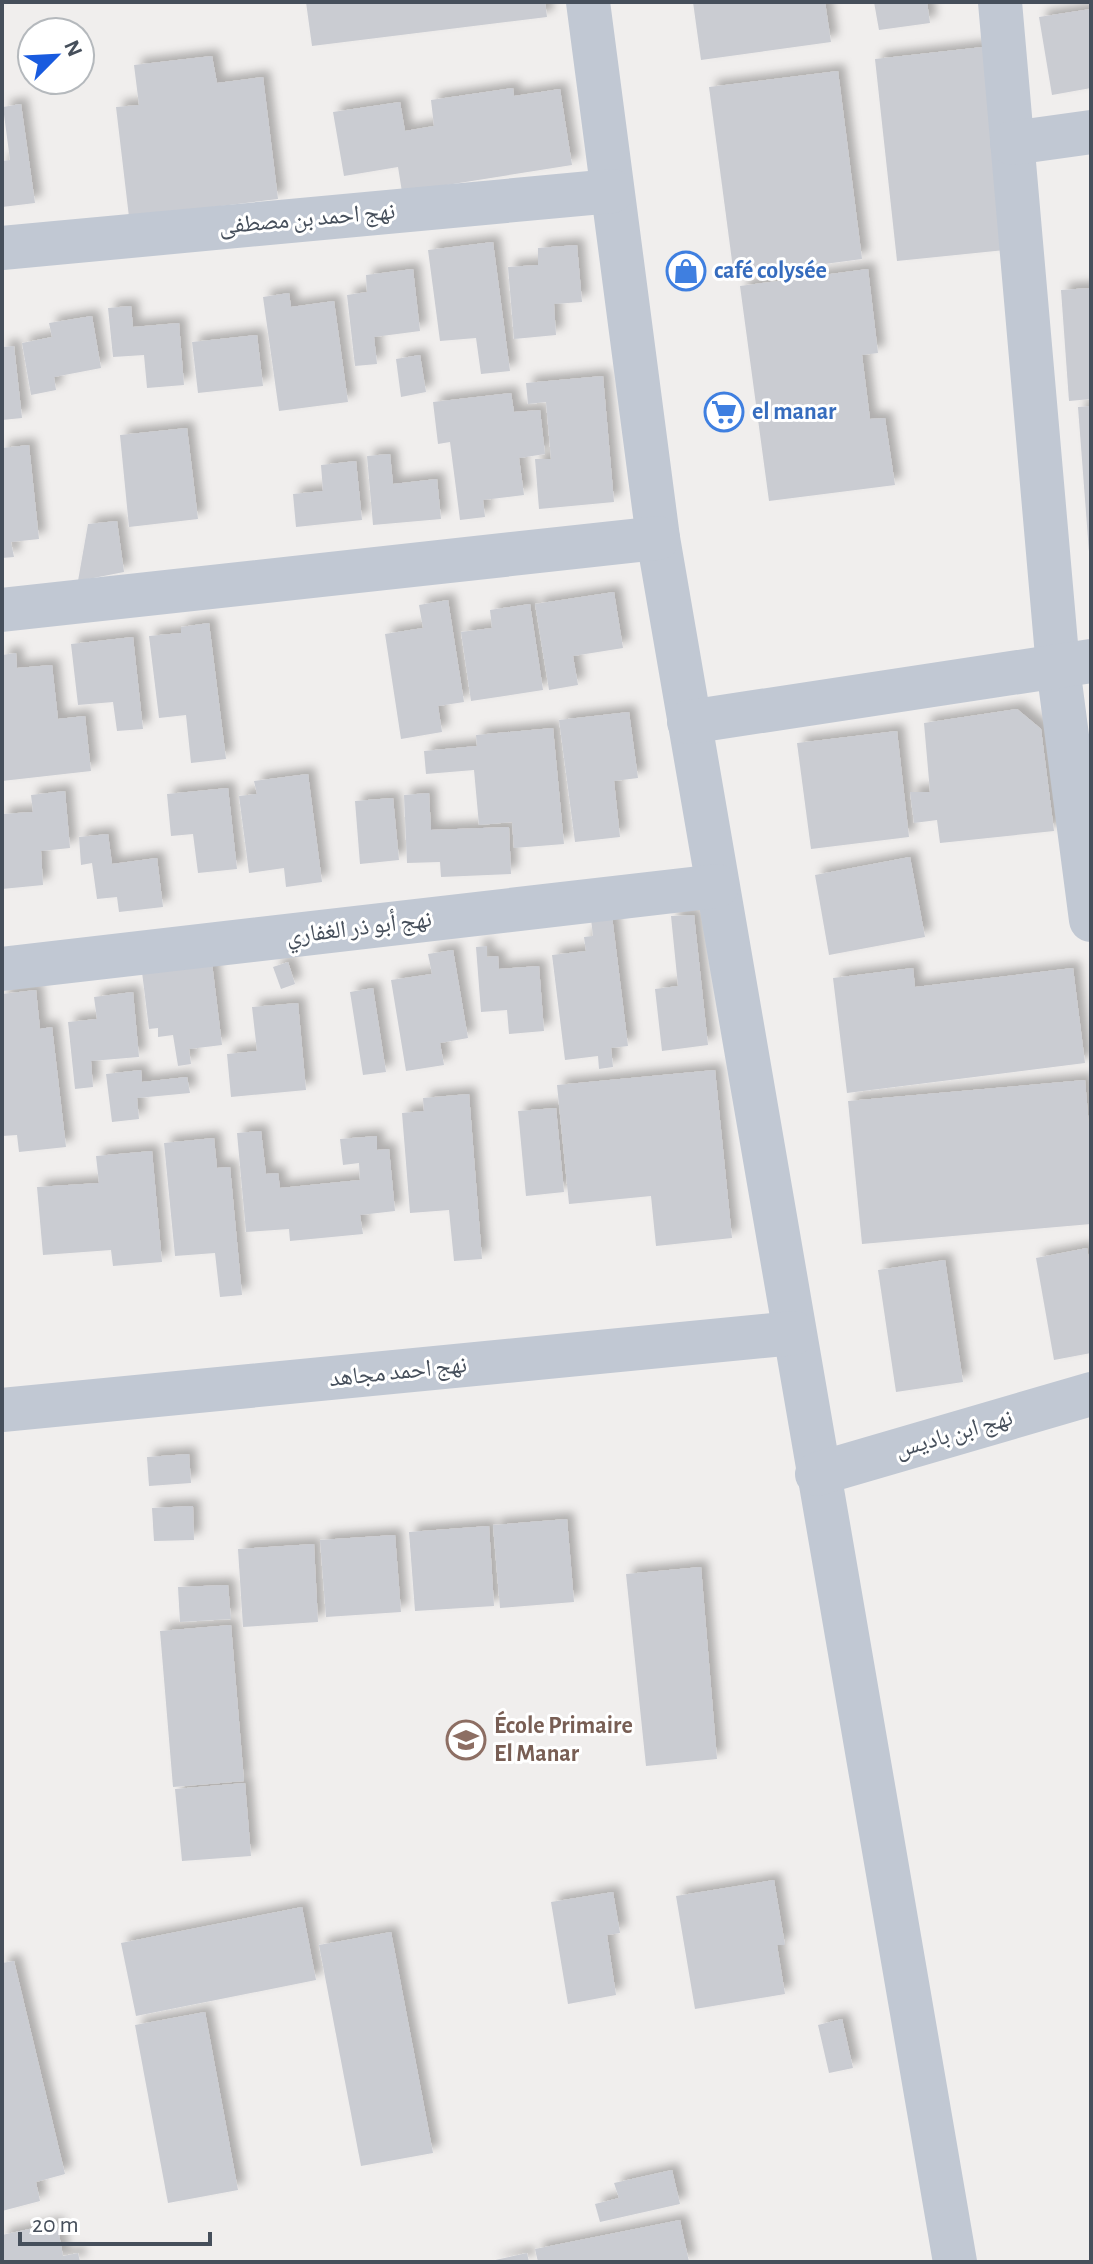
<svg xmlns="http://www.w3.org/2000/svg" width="1093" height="2264" font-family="'Alegreya Sans','Noto Naskh Arabic',sans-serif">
<defs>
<filter id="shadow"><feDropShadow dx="7" dy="-7" stdDeviation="4" flood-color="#0004"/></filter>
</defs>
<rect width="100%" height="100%" fill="#f0eeed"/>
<g fill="#caccd2" filter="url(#shadow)">
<path d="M306 2H545L547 17 312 46Z"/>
<path d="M693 2H825L831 42 701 60Z"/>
<path d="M874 2H927L930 23 879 30Z"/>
<path d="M1091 9V88L1052 95 1039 17Z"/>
<path d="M983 47 1005 250 897 261 875 59Z"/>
<path d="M212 56 217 83 263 77 278 199 129 217 116 107 139 105 134 65Z"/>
<path d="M838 71 862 259 734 276 709 87Z"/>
<path d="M513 88 514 96 560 89 572 165 402 192 398 167 344 176 333 112 400 102 405 131 434 126 431 100Z"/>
<path d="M21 104 35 203 2 207V161L10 160 3 107Z"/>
<path d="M493 242 510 371 481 374 476 338 440 341 428 250Z"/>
<path d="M577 245 582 302 554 304 556 335 514 339 508 267 538 265V248Z"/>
<path d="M413 269 420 331 374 337 377 364 355 366 347 295 367 292 366 275Z"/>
<path d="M868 269 878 353 862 355 870 419 885 418 895 485 769 501 740 286Z"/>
<path d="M1091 288V399L1069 401 1061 290Z"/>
<path d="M289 293 291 307 334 301 348 402 279 411 263 297Z"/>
<path d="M131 306 133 327 179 323 184 385 147 388 144 355 113 357 108 308Z"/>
<path d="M92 316 101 368 54 377 56 390 31 395 22 343 52 337 49 323Z"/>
<path d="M257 335 263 386 198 393 192 342Z"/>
<path d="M14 346 22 418 2 420V347Z"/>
<path d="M420 355 426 392 401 397 396 359Z"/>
<path d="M603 376 614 502 539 509 535 459H551L546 402 528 404 526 383Z"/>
<path d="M511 393 514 412 540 410 545 454 519 458 524 495 483 500 485 517 460 520 450 442 438 444 433 402Z"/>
<path d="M1091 406V552H1089L1078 407Z"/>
<path d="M187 428 198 519 129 527 120 435Z"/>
<path d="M29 445 39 539 11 542 14 557 2 558V448Z"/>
<path d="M390 454 393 484 437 479 441 519 373 525 367 456Z"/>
<path d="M356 461 362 520 296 527 293 494 323 491 321 465Z"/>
<path d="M117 521 124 572 78 581 88 524Z"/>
<path d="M614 592 623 648 573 656 578 685 549 690 535 604Z"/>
<path d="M448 600 464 702 438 706 442 732 401 739 385 634 423 628 419 605Z"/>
<path d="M530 604 543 690 471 701 461 632 492 628 490 610Z"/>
<path d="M209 623 226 759 191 763 186 715 159 718 149 636 181 633V627Z"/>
<path d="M133 637 143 729 117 731 113 702 78 705 71 644Z"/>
<path d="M16 653 17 668 52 665 58 719 85 716 91 771 2 781V655Z"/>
<path d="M1017 709 1041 729 1054 831 940 843 937 820 914 823 910 792H930L924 723Z"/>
<path d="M629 712 638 778 614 781 620 837 575 842 559 720Z"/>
<path d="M553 728 564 844 514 848 512 822 479 825 474 770 426 774 424 751 477 746 476 735Z"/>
<path d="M897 731 909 837 811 849 797 743Z"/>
<path d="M308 774 322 882 286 887 284 868 249 873 239 796 257 794 254 781Z"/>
<path d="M228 788 237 869 198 873 193 834 171 836 167 794Z"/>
<path d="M65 791 70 848 41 851 43 885 2 889V814L33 812 31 795Z"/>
<path d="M429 793 431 830 509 827 511 874 441 877 440 862 407 863 404 795Z"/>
<path d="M393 798 399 860 360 864 355 801Z"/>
<path d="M108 834 112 864 157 858 163 907 119 912 117 897 97 899 92 863 81 865 79 837Z"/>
<path d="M910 857 925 937 829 955 815 875Z"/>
<path d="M694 915 708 1045 662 1051 655 989 678 986 671 916Z"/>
<path d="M612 916 628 1046 611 1048 613 1067 599 1069 598 1056 565 1060 552 955 586 951 584 937 593 936 591 919Z"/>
<path d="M487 946V957L498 956 499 969 539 966 544 1031 509 1034 507 1010 481 1012 476 947Z"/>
<path d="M453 950 468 1038 440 1043 444 1065 406 1071 391 980 432 974 428 954Z"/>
<path d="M288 962 295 984 281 989 273 967Z"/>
<path d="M212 963 222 1045 189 1049 191 1064 178 1066 173 1035 158 1037V1028L149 1029 142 972Z"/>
<path d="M913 968 915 987 1073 968 1085 1063 847 1093 833 978Z"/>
<path d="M373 988 386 1072 363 1075 350 992Z"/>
<path d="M36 990 40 1029 52 1027 66 1147 19 1152 17 1135 2 1136V994Z"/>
<path d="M133 992 139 1057 91 1061 93 1087 75 1089 68 1022 97 1019 94 997Z"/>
<path d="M298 1003 306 1090 231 1097 227 1054 257 1051 252 1007Z"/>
<path d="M141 1070 142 1082 187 1077 190 1093 137 1098 139 1119 112 1122 106 1074Z"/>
<path d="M715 1070 732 1238 656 1246 651 1196 569 1204 557 1085Z"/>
<path d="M1085 1080 1091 1150V1224L862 1244 848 1101Z"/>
<path d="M469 1094 482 1259 454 1261 449 1210 410 1213 402 1113 424 1111 423 1098Z"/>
<path d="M556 1108 564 1192 526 1196 518 1111Z"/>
<path d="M261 1131 266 1174 278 1173 280 1188 360 1180 359 1163 343 1165 340 1139 377 1136V1150L389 1149 395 1211 360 1215 363 1234 290 1241 289 1229 246 1232 237 1133Z"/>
<path d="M214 1138 217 1168 230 1167 242 1295 220 1297 215 1253 175 1256 164 1143Z"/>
<path d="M152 1151 162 1262 113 1266 111 1250 43 1255 37 1187 99 1183 96 1156Z"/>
<path d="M1087 1248 1091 1271V1353L1054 1360 1036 1258Z"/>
<path d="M945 1260 963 1382 896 1392 878 1270Z"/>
<path d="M189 1454 191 1483 149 1486 147 1457Z"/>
<path d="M193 1506 194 1540 154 1541 152 1508Z"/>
<path d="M567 1519 574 1602 500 1608 493 1525Z"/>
<path d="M489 1526 494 1606 415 1611 409 1532Z"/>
<path d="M395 1535 401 1612 326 1617 320 1540Z"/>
<path d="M314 1544 318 1622 243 1627 238 1549Z"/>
<path d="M701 1567 717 1759 646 1766 626 1574Z"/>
<path d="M228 1585 231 1619 180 1622 178 1587Z"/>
<path d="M231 1625 244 1781 173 1787 160 1631Z"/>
<path d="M245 1783 251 1856 182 1861 175 1789Z"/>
<path d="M774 1880 785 1945H777L785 1994 695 2009 676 1896Z"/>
<path d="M613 1892 620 1933 607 1935 616 1995 568 2004 551 1902Z"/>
<path d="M302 1907 316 1980 136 2016 121 1943Z"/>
<path d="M391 1932 433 2153 361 2166 319 1945Z"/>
<path d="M14 1961 65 2174 36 2182 40 2201 2 2211V1963Z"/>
<path d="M205 2012 238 2190 168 2203 135 2025Z"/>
<path d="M842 2019 853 2068 829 2073 818 2025Z"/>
<path d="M672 2170 680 2204 600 2222 595 2204 619 2198 614 2183Z"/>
<path d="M680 2220 689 2262H538L535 2249Z"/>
<path d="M57 2223 63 2256 78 2253 80 2262H2V2235Z"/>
<path d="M527 2253 529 2262H492L491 2261Z"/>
</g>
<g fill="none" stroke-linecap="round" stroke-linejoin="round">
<g stroke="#c1c8d3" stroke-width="44">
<path d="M588 2 658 538 955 2262"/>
<path d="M1000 2 1058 667 1091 920"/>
<path d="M1012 143 1091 132"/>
<path d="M2 248 612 191"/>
<path d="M2 610 658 538"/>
<path d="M689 722 1091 661"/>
<path d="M2 969 717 886"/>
<path d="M2 1410 794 1333"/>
<path d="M817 1474 1091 1394"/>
</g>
</g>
<defs>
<symbol id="shop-ring" viewBox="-11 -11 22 22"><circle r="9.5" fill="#fff" stroke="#3f7fe0" stroke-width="1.5"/><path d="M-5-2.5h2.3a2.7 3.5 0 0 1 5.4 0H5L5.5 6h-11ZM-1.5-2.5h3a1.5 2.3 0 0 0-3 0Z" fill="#3f7fe0"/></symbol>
<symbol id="supermarket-ring" viewBox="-11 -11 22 22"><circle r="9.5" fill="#fff" stroke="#3f7fe0" stroke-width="1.5"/><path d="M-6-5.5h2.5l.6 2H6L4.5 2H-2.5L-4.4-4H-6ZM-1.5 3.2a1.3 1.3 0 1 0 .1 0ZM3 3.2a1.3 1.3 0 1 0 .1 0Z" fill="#3f7fe0"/></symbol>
<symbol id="school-ring" viewBox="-11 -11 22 22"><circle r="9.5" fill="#fff" stroke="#8d6e63" stroke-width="1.5"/><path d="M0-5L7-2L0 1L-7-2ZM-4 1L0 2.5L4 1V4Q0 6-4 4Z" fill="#8d6e63"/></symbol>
</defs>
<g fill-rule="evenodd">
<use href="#shop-ring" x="664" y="249" width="44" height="44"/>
<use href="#supermarket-ring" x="702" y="390" width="44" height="44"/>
<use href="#school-ring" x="444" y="1718" width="44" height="44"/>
</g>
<g text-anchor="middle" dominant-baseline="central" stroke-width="6" stroke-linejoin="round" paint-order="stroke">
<g font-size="24" fill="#464f5b" stroke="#fff">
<text transform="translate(307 219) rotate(-5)">نهج احمد بن مصطفى</text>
<text transform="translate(359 928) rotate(-7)">نهج أبو ذر الغفاري</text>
<text transform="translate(398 1372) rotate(-6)">نهج احمد مجاهد</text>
<text transform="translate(954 1434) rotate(-16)">نهج ابن باديس</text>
</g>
<g font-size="24" font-weight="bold" fill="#366cbe" stroke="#fff" text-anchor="start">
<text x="714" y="271">café colysée</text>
<text x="752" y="412">el manar</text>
</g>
<g font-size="24" font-weight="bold" fill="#785e54" stroke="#fff" text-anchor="start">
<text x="494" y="1726">École Primaire<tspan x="494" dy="28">El Manar</tspan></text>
</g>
</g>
<rect width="1093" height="2264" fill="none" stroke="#464f5b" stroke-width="8"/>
<g transform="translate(56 56) rotate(66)"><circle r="38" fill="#ffffff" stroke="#b5b9bd" stroke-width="2"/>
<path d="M0-6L14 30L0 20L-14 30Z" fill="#195bdf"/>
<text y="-12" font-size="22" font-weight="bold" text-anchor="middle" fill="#464f5b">N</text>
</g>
<path d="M20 2232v12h190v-12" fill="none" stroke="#464f5b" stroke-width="4"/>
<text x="32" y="2232" font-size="24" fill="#464f5b" stroke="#ffffff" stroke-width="6" paint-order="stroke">20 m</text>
</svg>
